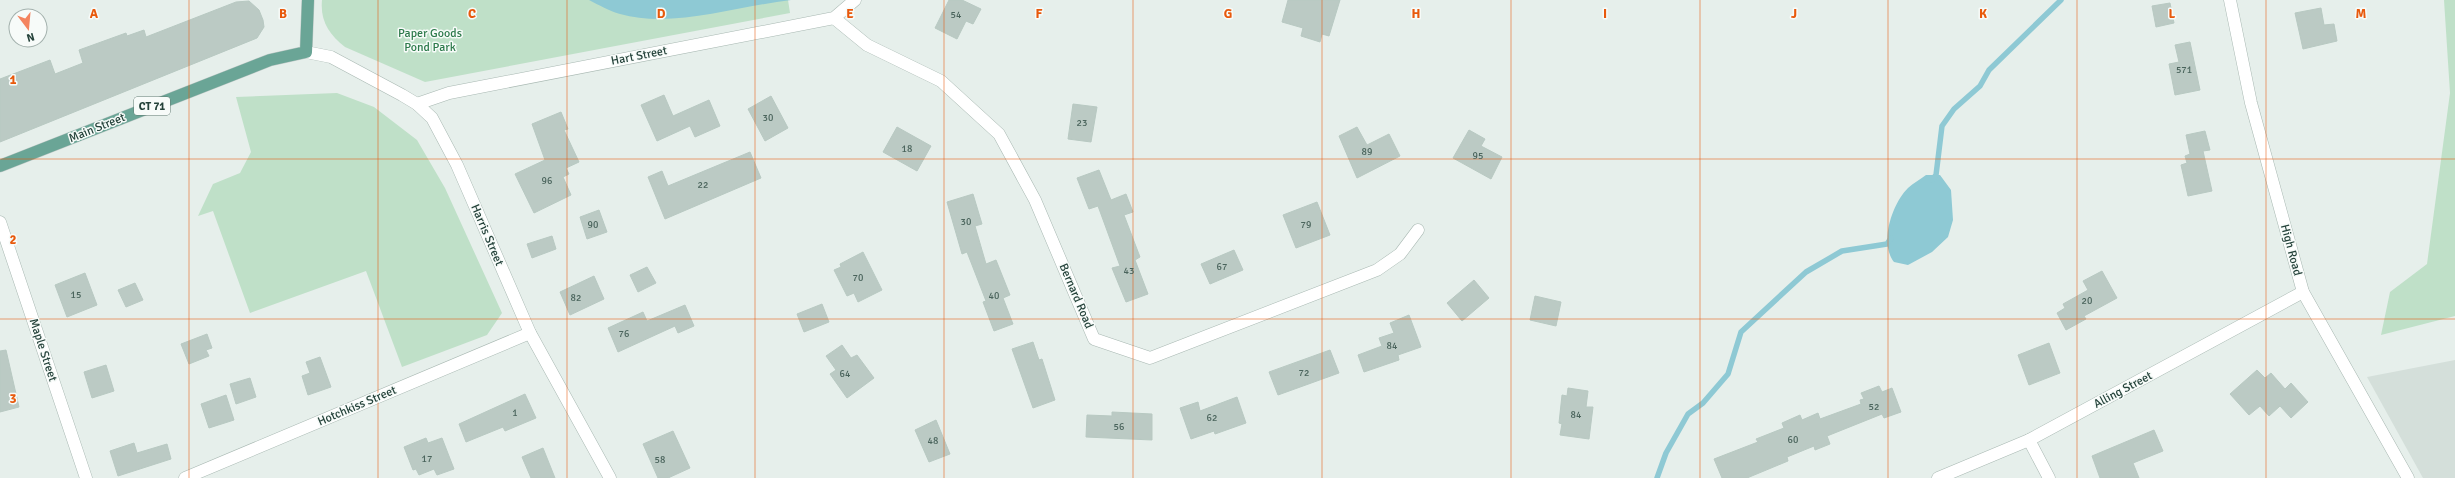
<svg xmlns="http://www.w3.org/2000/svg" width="2455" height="478" font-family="Signika,sans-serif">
<rect width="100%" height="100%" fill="#e6efeb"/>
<path fill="#d4dfda" d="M2455 360V478H2423L2367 377Z"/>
<g fill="#bfe0c8">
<path d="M322 0H788L790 13 425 82 345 47C329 34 320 21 322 0Z"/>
<path d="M2444 0H2455V316L2381 335 2390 292 2427 264 2450 93Z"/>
<path d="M337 93 374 107 417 140 445 188 502 313 487 335 402 367 366 271 250 313 213 211 198 216 213 184 240 173 251 152 236 97Z"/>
</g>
<g fill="#8ec9d4">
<path d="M589 0H791C738 6 672 29 620 14 609 11 599 5 589 0Z"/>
<path d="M1926 175H1940L1951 190 1953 220 1948 237 1932 252 1908 265 1894 262C1879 243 1892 204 1908 188 1913 183 1921 179 1926 175Z"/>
</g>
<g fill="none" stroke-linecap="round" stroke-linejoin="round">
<g stroke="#8ec9d4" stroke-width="5.5">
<path d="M1932 180 1936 175 1942 126 1954 109 1980 86 1989 70 2061 0"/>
<path d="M1657 478 1666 453 1688 414 1703 403 1728 374 1741 332 1806 272 1842 251 1887 244 1891 238"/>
</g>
</g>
<g fill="#bbcac4" stroke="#b8c9c2">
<path d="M949 0H962L981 9 973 24 966 21 957 39 935 28Z"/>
<path d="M1288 0H1340L1329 36 1322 34 1320 42 1301 36 1303 28 1282 22Z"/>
<path d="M249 1 259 10 263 20 264 27 257 38 0 142V79L50 60 55 74 83 63 79 50 126 33 127 36 144 30 146 37 236 2Z"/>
<path d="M2170 3 2174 23 2156 27 2152 6Z"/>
<path d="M2321 8 2324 25 2334 24 2337 41 2303 49 2295 13Z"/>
<path d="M2190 42 2200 90 2175 95 2169 64 2179 62 2175 45Z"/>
<path d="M664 95 673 116 709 100 720 126 695 137 690 126 657 141 641 105Z"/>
<path d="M771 96 788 128 765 141 748 109Z"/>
<path d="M1073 104 1097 107 1091 142 1068 139Z"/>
<path d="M561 112 568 129 564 130 579 162 566 168 569 174 563 177 571 195 534 213 515 174 545 160 532 124Z"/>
<path d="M897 127 931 146 917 171 883 152Z"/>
<path d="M1357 127 1367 145 1389 134 1400 156 1357 178 1339 136Z"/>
<path d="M1469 130 1485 139 1481 146 1502 157 1491 179 1453 158Z"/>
<path d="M2205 131 2210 150 2203 151 2212 191 2188 196 2181 165 2187 163 2185 156 2190 154 2186 135Z"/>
<path d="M750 152 761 178 665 219 648 177 662 171 668 186Z"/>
<path d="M1099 170 1111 200 1126 194 1133 212 1124 215 1140 257 1135 260 1148 294 1126 302 1112 268 1120 266 1098 206 1089 209 1077 178Z"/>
<path d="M973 194 982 224 975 226 986 264 996 260 1010 295 1003 298 1013 324 994 331 983 302 986 301 967 252 962 254 947 202Z"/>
<path d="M1317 202 1330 235 1296 248 1283 215Z"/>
<path d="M599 210 607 232 587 239 580 217Z"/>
<path d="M552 236 556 249 532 258 527 244Z"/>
<path d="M1234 250 1243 270 1210 284 1201 264Z"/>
<path d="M863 252 882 290 858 302 854 293 847 296 834 270 841 267 840 264Z"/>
<path d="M647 267 656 283 638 292 630 275Z"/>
<path d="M2102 271 2117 298 2084 316 2086 319 2066 330 2057 313 2065 308 2063 304 2088 290 2083 281Z"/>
<path d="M85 273 97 305 67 317 55 285Z"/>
<path d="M594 276 604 299 570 315 560 292Z"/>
<path d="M1474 280 1489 298 1462 321 1447 303Z"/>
<path d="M135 283 143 300 126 307 118 290Z"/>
<path d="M1535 296 1561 302 1556 326 1530 320Z"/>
<path d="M822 304 829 322 804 332 797 314Z"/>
<path d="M685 305 694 326 678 333 675 326 618 352 608 328 643 312 647 321Z"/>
<path d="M1409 315 1421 347 1398 355 1399 360 1364 372 1358 355 1382 346 1379 338 1394 333 1390 323Z"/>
<path d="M207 334 212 348 206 350 209 356 189 364 181 344Z"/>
<path d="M1033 342 1039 360 1042 359 1055 400 1033 408 1012 349Z"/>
<path d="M2049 343 2060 373 2029 385 2018 355Z"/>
<path d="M842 345 851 358 857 355 874 378 847 398 830 374 836 370 826 356Z"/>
<path d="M6 350 19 407 0 412V351Z"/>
<path d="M1330 350 1339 373 1278 395 1269 372Z"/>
<path d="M320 357 331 387 308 395 302 376 310 373 306 362Z"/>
<path d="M106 365 114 391 92 398 84 372Z"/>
<path d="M2257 370 2265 378 2271 373 2285 389 2291 383 2308 402 2291 418 2280 406 2269 416 2260 406 2249 415 2230 394Z"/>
<path d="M250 378 256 397 236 404 230 384Z"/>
<path d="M1879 386 1882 392 1892 388 1901 412 1884 418 1882 414 1827 436 1830 444 1815 450 1814 446 1787 457 1788 461 1747 478H1722L1714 459 1758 442 1756 439 1784 428 1782 423 1800 415 1802 420 1818 413 1820 419 1861 404 1860 400 1864 399 1861 393Z"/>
<path d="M1568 388 1588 391 1586 407H1593L1589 439 1560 435 1562 424 1559 423 1562 395 1567 396Z"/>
<path d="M525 394 536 418 505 431 503 427 466 442 459 424Z"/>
<path d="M226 395 234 420 209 428 201 404Z"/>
<path d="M1237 397 1246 423 1215 434 1214 431 1191 439 1180 408 1198 402 1200 411Z"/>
<path d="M1112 412 1152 414V440L1086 437 1087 415 1112 416Z"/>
<path d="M936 420 950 454 929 462 915 430Z"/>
<path d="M2154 430 2163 451 2133 463 2139 478H2100L2092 456Z"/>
<path d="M673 431 690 468 668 478H658L643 444Z"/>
<path d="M426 438 428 443 442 438 454 469 437 475 434 469 419 475 416 469 413 470 404 447Z"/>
<path d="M134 443 137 453 167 444 171 459 118 476 110 451Z"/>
<path d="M543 448 555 478H531L522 457Z"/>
</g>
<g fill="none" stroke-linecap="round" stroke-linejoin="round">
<defs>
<g id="minor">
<path d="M2230 0 2251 103 2303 292 2408 478"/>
<path d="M834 18 867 45 941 81 999 134 1035 200 1094 339 1150 358 1377 270 1400 254 1418 230"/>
<path d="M306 52 331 57 402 95 417 104 432 118 457 165 530 333 610 478"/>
<path d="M417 104 449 93 834 18 855 0"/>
<path d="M0 222 86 478"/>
<path d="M2029 440 2049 478"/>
<path d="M185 478 530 333"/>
<path d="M1938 478 2029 440 2303 292"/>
</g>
<path id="major" d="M0 166 270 60 306 52 308 0"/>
</defs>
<use href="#minor" stroke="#a8b8b2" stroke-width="13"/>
<use href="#major" stroke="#c2cac8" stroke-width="13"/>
<use href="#minor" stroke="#fff" stroke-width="12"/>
<use href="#major" stroke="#6aa596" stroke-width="12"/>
</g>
<path fill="none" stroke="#e8590c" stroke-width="1" stroke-opacity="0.55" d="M189 0V478M378 0V478M567 0V478M755 0V478M944 0V478M1133 0V478M1322 0V478M1511 0V478M1700 0V478M1888 0V478M2077 0V478M2266 0V478M0 159H2455M0 319H2455"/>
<g text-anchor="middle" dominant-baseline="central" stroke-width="3" stroke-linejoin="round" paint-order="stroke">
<g font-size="10" fill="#4a645c">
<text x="956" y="15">54</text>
<text x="2184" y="70">571</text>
<text x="768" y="118">30</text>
<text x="1082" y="123">23</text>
<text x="907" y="149">18</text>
<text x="1367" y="152">89</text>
<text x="1478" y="156">95</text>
<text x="547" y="181">96</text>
<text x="703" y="185">22</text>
<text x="966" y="222">30</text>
<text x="593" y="225">90</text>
<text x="1306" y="225">79</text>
<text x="1222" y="267">67</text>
<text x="1129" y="271">43</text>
<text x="858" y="278">70</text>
<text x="76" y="295">15</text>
<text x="994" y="296">40</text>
<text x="576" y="298">82</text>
<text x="2087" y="301">20</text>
<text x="624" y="334">76</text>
<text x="1392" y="346">84</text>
<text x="1304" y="373">72</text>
<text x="845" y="374">64</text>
<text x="1874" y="407">52</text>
<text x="515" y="413">1</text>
<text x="1576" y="415">84</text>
<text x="1212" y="418">62</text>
<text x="1119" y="427">56</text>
<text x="1793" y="440">60</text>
<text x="933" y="441">48</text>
<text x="427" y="459">17</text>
<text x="660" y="460">58</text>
</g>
<rect fill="#f7fbf9" stroke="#637a73" stroke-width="1" x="134" y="97" width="36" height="18" rx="3"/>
<g font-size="11" font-weight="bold" fill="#24423a">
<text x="152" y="106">CT 71</text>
</g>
<g font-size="12" fill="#2d7a4b" stroke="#f7fbf9">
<text x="430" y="33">Paper Goods<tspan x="430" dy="14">Pond Park</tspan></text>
</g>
<g font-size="12" fill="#24423a" stroke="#f7fbf9">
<text transform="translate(639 56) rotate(-11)">Hart Street</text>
<text transform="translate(97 128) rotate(-22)">Main Street</text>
<text transform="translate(487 235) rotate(67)">Harris Street</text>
<text transform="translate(2291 250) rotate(75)">High Road</text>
<text transform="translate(1076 296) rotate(67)">Bernard Road</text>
<text transform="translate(43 350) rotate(72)">Maple Street</text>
<text transform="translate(2123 390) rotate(-28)">Alling Street</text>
<text transform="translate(357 406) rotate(-23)">Hotchkiss Street</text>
</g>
</g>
<g font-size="13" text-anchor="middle" font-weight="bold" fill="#e8590c" stroke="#f7fbf9" stroke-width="3" stroke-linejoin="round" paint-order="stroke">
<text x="94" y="18">A</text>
<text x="283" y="18">B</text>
<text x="472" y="18">C</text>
<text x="661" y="18">D</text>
<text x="850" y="18">E</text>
<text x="1039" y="18">F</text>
<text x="1228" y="18">G</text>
<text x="1416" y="18">H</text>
<text x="1605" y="18">I</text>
<text x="1794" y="18">J</text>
<text x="1983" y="18">K</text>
<text x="2172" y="18">L</text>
<text x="2361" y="18">M</text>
<text x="13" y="84">1</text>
<text x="13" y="244">2</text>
<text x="13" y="403">3</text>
</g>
<g transform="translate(28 28) rotate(164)"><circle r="19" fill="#f7fbf9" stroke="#a3b1ad"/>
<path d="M0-3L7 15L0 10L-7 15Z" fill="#f4845f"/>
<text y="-6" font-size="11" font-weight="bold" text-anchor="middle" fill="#24423a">N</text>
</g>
</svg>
